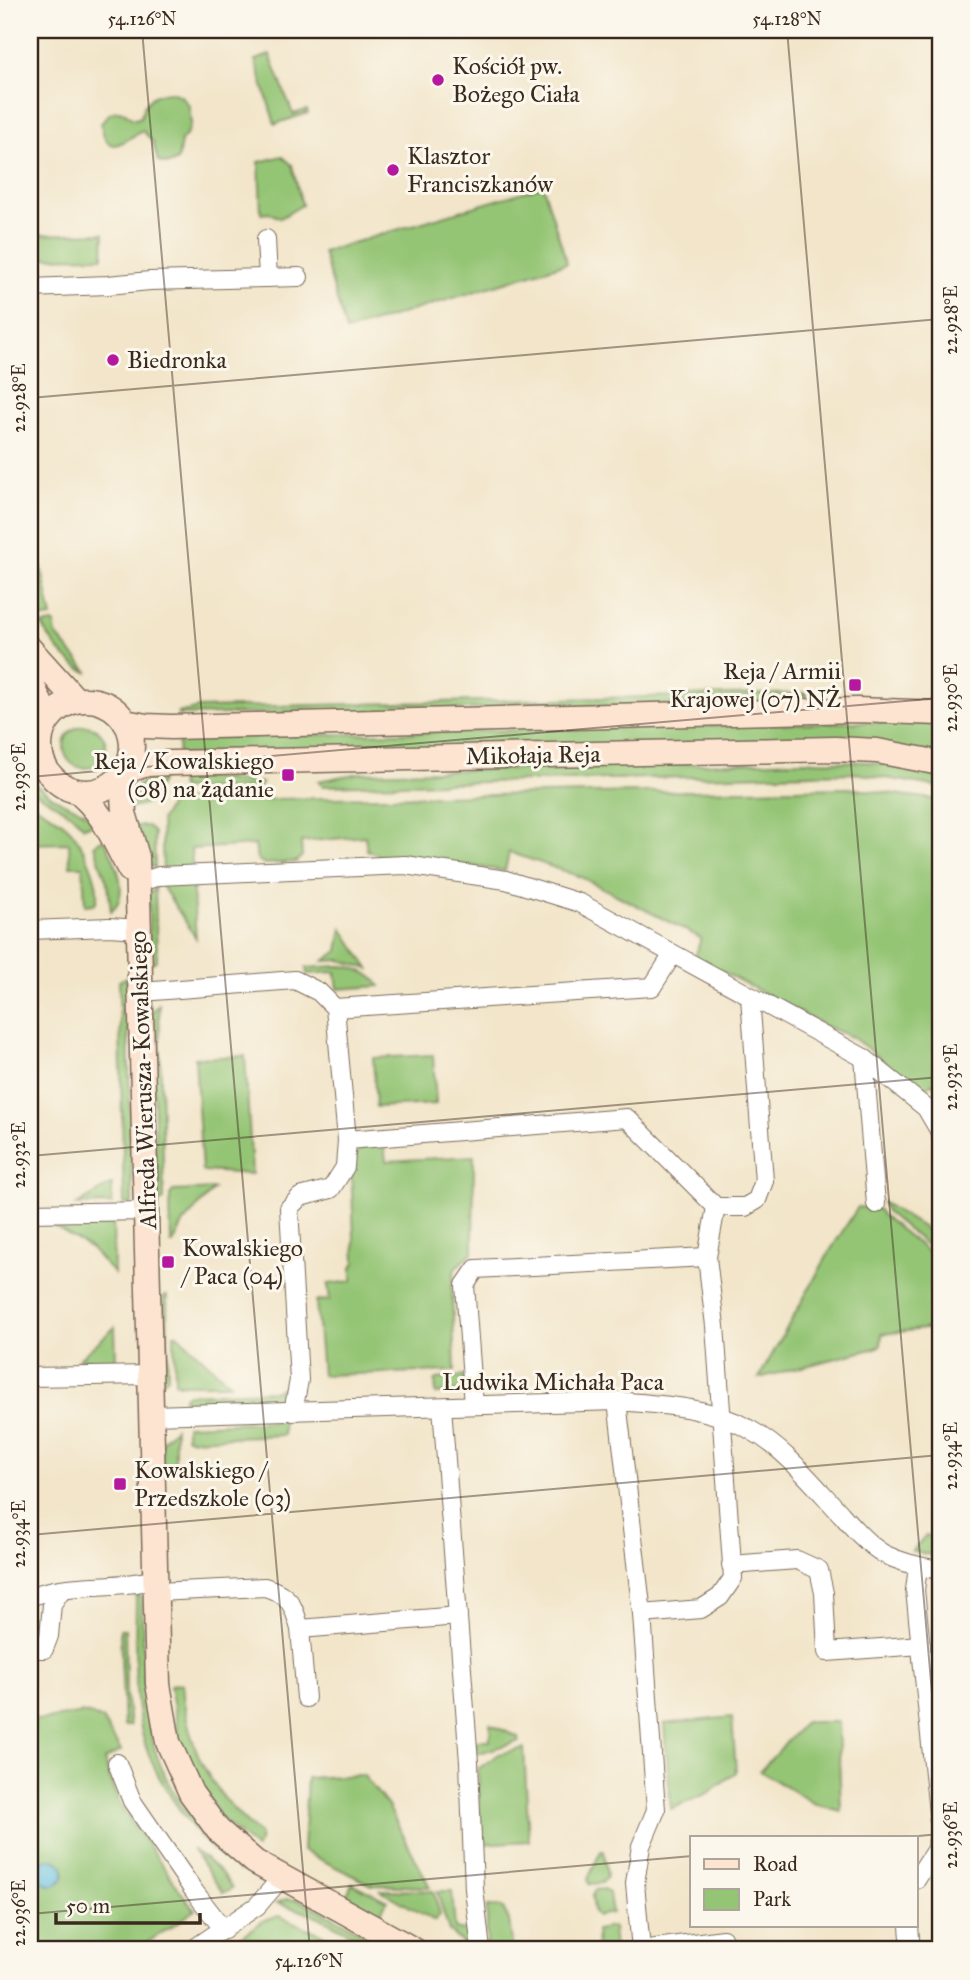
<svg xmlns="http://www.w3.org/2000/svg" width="970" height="1980" font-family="'IM FELL Great Primer',serif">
<rect width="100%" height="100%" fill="#fbf7ec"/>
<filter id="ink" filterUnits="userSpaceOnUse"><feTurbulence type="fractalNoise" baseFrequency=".0143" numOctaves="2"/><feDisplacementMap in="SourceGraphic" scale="14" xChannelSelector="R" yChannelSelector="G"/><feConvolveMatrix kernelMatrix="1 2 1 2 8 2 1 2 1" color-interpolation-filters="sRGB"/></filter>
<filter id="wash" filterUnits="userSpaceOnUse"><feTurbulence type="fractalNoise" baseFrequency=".00686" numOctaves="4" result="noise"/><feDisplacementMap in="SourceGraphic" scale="28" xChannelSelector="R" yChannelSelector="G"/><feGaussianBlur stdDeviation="1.57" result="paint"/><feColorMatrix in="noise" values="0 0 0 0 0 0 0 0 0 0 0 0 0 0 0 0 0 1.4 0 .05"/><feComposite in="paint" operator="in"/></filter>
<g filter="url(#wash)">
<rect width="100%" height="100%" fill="#f2e5c9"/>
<g fill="#94c575" stroke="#68784a" stroke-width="2">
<path d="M270 55 293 114 307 110 308 113 275 124 255 60Z"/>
<path d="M171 92 181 96 189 106 191 123 187 134 181 141 178 159C171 165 166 165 158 161L153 142 143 131C125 138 107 162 101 124 109 110 121 106 132 119L140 118C145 100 152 93 171 92Z"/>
<path d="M282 156 292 165 302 205 280 218 270 213 261 214 259 162Z"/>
<path d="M543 186 567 263 346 331 323 252Z"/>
<path d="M104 233 103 257 30 258V235Z"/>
<path d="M30 516 52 617 39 619 30 586Z"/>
<path d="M54 623 56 635 89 673C67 664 53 645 42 625Z"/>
<path d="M807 693V696L784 702 178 715V713L199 708Z"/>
<path d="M858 722 940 724V752L178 755 179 738Z"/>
<circle cx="85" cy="747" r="21"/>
<path d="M806 761 868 762 940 774V787L855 773 322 786 318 781 360 773Z"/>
<path d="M194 776 261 783 258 788 182 789 180 786V777Z"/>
<path d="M160 777 161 782 148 803 129 809C135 787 136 780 160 777Z"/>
<path d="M30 782C40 786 46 793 55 798 69 807 85 808 95 823L84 827 71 814 30 789Z"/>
<path d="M849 788 940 800V1090L933 1083 916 1093 880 1058 852 1037 827 1027 695 957 701 938 581 877 509 852 505 871 417 858 380 856 367 850 365 836 301 842 302 856 296 862 264 864 257 859 255 845 191 849 192 864 186 869 163 871 161 820 172 801Z"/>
<path d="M30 802C42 810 57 817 68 827 81 839 104 887 95 904L85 905 83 866H70L69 843 30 844Z"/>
<path d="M135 826H148L154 833 155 868 148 864Z"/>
<path d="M104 839C114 858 132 894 111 911L108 885 94 845Z"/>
<path d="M192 880 196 938 162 886 161 883Z"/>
<path d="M155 887 157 960 149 965V895Z"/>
<path d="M342 928 369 969 341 960 324 961 338 951Z"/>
<path d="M339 966C353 966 372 973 380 986L338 989 336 972 307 974 306 968Z"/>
<path d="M127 977 132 1202 131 1204H124L119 981Z"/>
<path d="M159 1004 164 1200 157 1204 152 1012Z"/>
<path d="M433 1055 436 1104 376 1107 373 1058Z"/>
<path d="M245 1056 252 1174 202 1171 195 1058Z"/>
<path d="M384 1144 386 1161 474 1156 473 1252 455 1268 452 1288 455 1371 322 1375 316 1301 330 1300 328 1284 352 1281V1268L355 1262 351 1165C359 1146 364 1145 384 1144Z"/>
<path d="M112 1184V1204L77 1205Z"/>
<path d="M214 1189 184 1222 173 1244H171L170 1195 173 1191Z"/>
<path d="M882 1202 940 1238V1256L886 1212Z"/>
<path d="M858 1207 878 1209 882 1215 939 1261 940 1327 882 1334 881 1345 876 1348 759 1378 830 1251Z"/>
<path d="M113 1216 114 1274 90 1248 38 1217Z"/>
<path d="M164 1296H167L168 1377 162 1382 159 1358Z"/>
<path d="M115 1327 116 1359 78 1360Z"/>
<path d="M174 1334H177L230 1384H178L175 1382Z"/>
<path d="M464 1376V1383L459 1391 436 1394 435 1381 437 1379Z"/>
<path d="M292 1384 288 1394 279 1400 184 1403V1396L188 1394 273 1391Z"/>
<path d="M283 1421V1435L189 1439 186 1437V1425Z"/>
<path d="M175 1428V1468L163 1469 162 1441Z"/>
<path d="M926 1535 940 1539V1557L912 1551Z"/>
<path d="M136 1592 142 1599C144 1723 140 1783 243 1869L241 1871C200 1847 153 1780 142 1733 132 1688 136 1638 136 1592Z"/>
<path d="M120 1629H125L126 1695 130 1726H124Z"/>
<path d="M182 1684C187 1748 210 1792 259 1834L260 1842 256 1849 221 1818 182 1756 170 1685Z"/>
<path d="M83 1713 102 1719 121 1751 104 1760 114 1791 124 1811 191 1906 196 1910 136 1950H30V1719L41 1720Z"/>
<path d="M732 1717 736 1772 708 1793 671 1809 664 1724Z"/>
<path d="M805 1722H838L841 1811 815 1804 760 1771Z"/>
<path d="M490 1724 518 1737 519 1741 476 1754V1741H490Z"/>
<path d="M524 1748 529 1841 481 1844 478 1769 499 1754Z"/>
<path d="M363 1775 388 1806 430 1887 372 1885 303 1851 307 1778Z"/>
<path d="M192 1849 219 1870 232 1888 223 1893Z"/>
<path d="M601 1851H604L607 1877 602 1883 589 1884 588 1878Z"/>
<path d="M352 1883 387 1901 381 1913 346 1897Z"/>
<path d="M604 1889 609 1893 612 1913 598 1916 594 1912 592 1895 595 1890Z"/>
<path d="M380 1890 433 1891 440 1914 435 1921Z"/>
<path d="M437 1891H452L455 1929 469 1932 470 1950 449 1931Z"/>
<path d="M286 1899 299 1900 312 1906 396 1950H383L317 1916 277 1903Z"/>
<path d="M487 1907H502L509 1920 513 1950H487Z"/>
<path d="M279 1916 352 1947 354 1950H236V1941L263 1921Z"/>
<path d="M611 1927 613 1928 615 1950H597L596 1930Z"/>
</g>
<circle fill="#63c1e1" stroke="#4f7680" stroke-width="2" cx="51" cy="1872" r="13"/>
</g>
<g filter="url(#ink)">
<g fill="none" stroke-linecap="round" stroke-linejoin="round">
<defs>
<g id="street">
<path d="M266 239 268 278"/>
<path d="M30 288 108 285 150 281 299 277"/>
<path d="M138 883 159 876 405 865 506 880 580 903 864 1058 926 1108 940 1132"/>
<path d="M30 930 109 927 139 929"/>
<path d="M141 992 295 980 319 992 335 1008 347 1140"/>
<path d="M335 1008 652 987 673 954"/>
<path d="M864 1058 876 1204"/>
<path d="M30 1213 147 1211"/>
<path d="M30 1377 151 1375"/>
<path d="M617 1401 642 1614 701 1609 720 1597 733 1578 715 1326 707 1257 716 1207H745L757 1200 764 1181 750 997"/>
<path d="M474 1405 465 1285 476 1269 707 1257"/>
<path d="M442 1407 469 1762 474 1889 481 1950"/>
<path d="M293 1412 299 1380 289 1208 300 1197 331 1189 345 1167 347 1140 627 1118 716 1207"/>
<path d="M152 1415 617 1401C662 1405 707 1406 747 1428 785 1448 812 1483 841 1514 853 1528 868 1545 884 1554 902 1563 921 1567 940 1570"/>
<path d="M731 1565 797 1560 819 1570 824 1593 827 1652 921 1645"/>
<path d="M156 1592 265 1587C290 1595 293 1604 300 1629L458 1616"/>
<path d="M30 1597C70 1581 115 1590 156 1579"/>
<path d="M300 1629 306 1698"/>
<path d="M30 1649H44L49 1636 52 1604 62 1589"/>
<path d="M117 1763 132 1801 194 1891 224 1930"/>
<path d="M916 1880 936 1849 940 1832 915 1590 918 1567"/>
<path d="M909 1926 911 1950"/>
<path d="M192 1950 257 1906 282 1877"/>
<path d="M641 1950 635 1883 641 1846 656 1810 642 1614"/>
<path d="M641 1950 723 1939 725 1950"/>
</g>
<g id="secondary">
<path d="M30 649 76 700"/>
<path d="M30 680 48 720"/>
<circle cx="86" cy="746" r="46"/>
<path d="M125 722 146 726 171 727 857 710 940 713"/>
<path d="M125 771 147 764 171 763 835 749 877 751 940 763"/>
<path d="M122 776 124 813 137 857 158 1684 168 1742 191 1793 218 1830 255 1862 414 1950"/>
<path d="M77 791C106 816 112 838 130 870"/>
</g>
</defs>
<use href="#street" stroke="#7b6b5a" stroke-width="20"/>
<use href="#secondary" stroke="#7b6b5a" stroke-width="27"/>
<use href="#street" stroke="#fff" stroke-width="18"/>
<use href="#secondary" stroke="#fde4d1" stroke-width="24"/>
</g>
</g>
<path fill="none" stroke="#3b2a1e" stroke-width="2" stroke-opacity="0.45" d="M142 30 310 1950M787 30 940 1785M30 398 940 319M30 777 940 698M30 1156 940 1077M30 1535 940 1455M896 1838 940 1834M30 1914 692 1856"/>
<g fill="#b5179e" stroke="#fbf7ec" stroke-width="2.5">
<circle cx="438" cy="80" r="7"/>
<circle cx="393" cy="170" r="7"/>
<circle cx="113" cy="360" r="7"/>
<rect x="848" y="678" width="14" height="14" rx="3.5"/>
<rect x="281" y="768" width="14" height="14" rx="3.5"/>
<rect x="161" y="1255" width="14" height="14" rx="3.5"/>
<rect x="113" y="1477" width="14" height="14" rx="3.5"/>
</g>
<g text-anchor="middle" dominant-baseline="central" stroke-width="6" stroke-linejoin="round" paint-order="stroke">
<g font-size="24" fill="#3b2a1e" stroke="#fbf7ec" text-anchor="start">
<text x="452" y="66">Kościół pw.<tspan x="452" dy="28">Bożego Ciała</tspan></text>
<text x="407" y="156">Klasztor<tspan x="407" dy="28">Franciszkanów</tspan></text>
<text x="127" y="360">Biedronka</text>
<text x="841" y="671" text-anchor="end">Reja / Armii<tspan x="841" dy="28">Krajowej (07) NŻ</tspan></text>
<text x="274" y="761" text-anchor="end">Reja / Kowalskiego<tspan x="274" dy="28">(08) na żądanie</tspan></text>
<text x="182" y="1248">Kowalskiego<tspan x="182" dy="28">/ Paca (04)</tspan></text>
<text x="134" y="1470">Kowalskiego /<tspan x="134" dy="28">Przedszkole (03)</tspan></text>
</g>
<g font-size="24" fill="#3b2a1e" stroke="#fbf7ec">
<text transform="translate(533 755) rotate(-1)">Mikołaja Reja</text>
<text transform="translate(143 1080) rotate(-92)">Alfreda Wierusza-Kowalskiego</text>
<text x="553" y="1382">Ludwika Michała Paca</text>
</g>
</g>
<rect width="970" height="1980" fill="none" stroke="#fbf7ec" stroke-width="77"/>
<rect x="690" y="1836" width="228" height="91" fill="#fbf7ec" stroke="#aea59a" stroke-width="2"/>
<rect x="704" y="1859" width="35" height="10" fill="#fde4d1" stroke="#aea59a" stroke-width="2"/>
<text x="753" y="1871" font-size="21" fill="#3b2a1e">Road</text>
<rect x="704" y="1889" width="35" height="21" fill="#94c575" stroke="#aea59a" stroke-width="2"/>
<text x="753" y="1906" font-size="21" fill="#3b2a1e">Park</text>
<path d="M56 1913v10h144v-10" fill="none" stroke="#3b2a1e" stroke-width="3.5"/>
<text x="66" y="1913" font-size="21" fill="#3b2a1e" stroke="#fbf7ec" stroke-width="5" paint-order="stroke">50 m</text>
<rect x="38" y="38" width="894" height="1903" fill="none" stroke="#3b2a1e" stroke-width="2.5"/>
<g font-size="18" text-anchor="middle" fill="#3b2a1e">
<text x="142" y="25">54.126°N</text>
<text x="787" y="25">54.128°N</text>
<text transform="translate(951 320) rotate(-90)" y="6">22.928°E</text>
<text transform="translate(19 398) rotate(-90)" y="6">22.928°E</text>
<text transform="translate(951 698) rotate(-90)" y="6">22.930°E</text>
<text transform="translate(19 777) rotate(-90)" y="6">22.930°E</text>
<text transform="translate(951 1077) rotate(-90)" y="6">22.932°E</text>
<text transform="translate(19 1155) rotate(-90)" y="6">22.932°E</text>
<text transform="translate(951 1456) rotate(-90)" y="6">22.934°E</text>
<text transform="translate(19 1534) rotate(-90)" y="6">22.934°E</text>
<text transform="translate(951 1835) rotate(-90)" y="6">22.936°E</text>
<text transform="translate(19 1913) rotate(-90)" y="6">22.936°E</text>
<text x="309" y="1967">54.126°N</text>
</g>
</svg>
